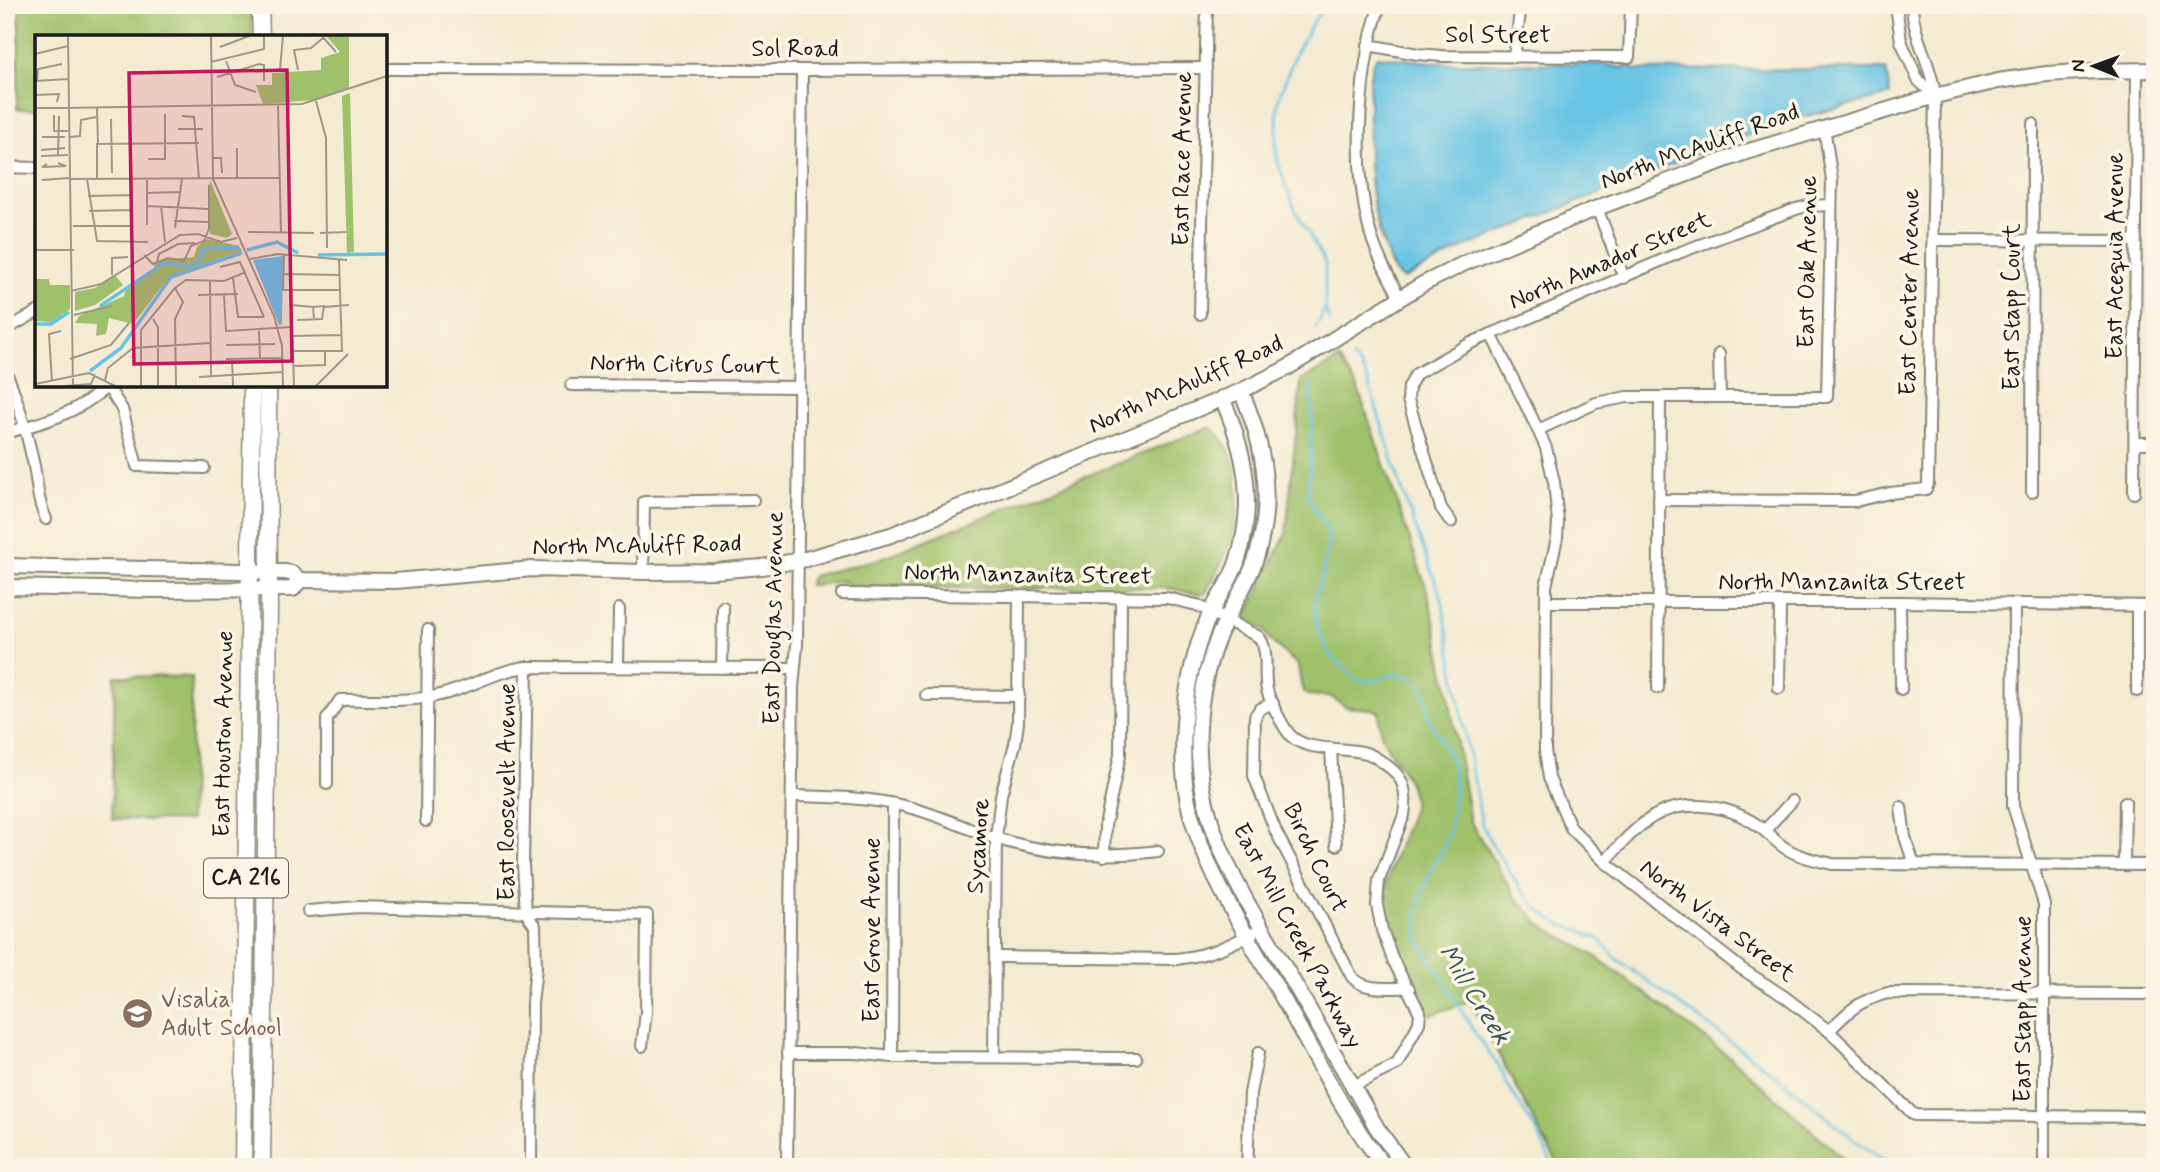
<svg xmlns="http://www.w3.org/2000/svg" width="2160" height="1172" font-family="Mynerve,sans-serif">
<rect width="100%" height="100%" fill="#fcf5e5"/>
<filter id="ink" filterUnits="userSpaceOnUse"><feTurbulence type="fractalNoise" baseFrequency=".0143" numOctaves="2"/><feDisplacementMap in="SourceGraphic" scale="14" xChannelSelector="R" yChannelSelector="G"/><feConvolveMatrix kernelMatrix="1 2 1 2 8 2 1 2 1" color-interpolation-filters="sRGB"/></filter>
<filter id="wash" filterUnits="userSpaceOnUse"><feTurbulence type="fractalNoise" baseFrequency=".00686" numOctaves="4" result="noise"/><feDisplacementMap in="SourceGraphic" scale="28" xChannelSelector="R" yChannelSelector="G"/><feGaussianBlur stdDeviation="1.57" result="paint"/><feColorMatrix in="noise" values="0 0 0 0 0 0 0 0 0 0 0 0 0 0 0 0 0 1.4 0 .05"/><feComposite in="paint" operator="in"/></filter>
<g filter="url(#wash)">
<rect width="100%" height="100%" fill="#f4ebd2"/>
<g fill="#9fc16b" stroke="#5e6e44" stroke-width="2">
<path d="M20 5H252V37H37V109H17Z"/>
<path d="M1339 359 1357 386 1428 593 1445 673 1470 821 1514 895 1540 924 1595 956 1731 1058 1853 1167H1560L1549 1149 1470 1001 1430 1015C1410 980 1379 938 1384 896 1387 870 1404 834 1413 808 1416 780 1394 763 1383 739 1380 731 1379 721 1379 712L1372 709 1346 707 1330 696 1308 695 1302 689 1298 665 1270 640 1265 631 1245 618 1286 534 1301 381Z"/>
<path d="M1211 428C1240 449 1241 496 1234 529 1229 552 1216 573 1205 594 1194 595 1178 589 1166 588H869L846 584 844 581C831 582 822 585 809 585L810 579 813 576 879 559 1204 429Z"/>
<path d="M115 676 192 677 190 821 112 819Z"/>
</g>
<path fill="#67c4e5" stroke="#427080" stroke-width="2" d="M1377 56 1438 63 1603 64C1613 65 1621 71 1631 65L1634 70 1886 69 1890 95 1798 118 1725 143 1463 248 1404 279C1393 275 1391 264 1387 254 1368 207 1368 159 1369 109 1370 93 1367 70 1377 56Z"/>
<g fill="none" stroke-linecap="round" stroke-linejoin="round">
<g stroke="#67c4e5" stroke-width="2.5">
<path d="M1325 308 1329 320"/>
<path d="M1316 329 1325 308V263L1296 211 1286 187 1277 158 1276 147 1278 100 1296 52 1313 22 1326 5"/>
<path d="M1352 357 1361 367 1368 381 1405 499 1442 599 1464 728 1482 825 1490 841 1522 891 1541 912 1561 925 1581 930 1588 935 1598 938 1617 959 1775 1074 1856 1141 1894 1167"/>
<path d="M1311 383 1312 424 1308 497 1329 533 1324 569 1314 600 1317 630 1331 656 1357 680 1374 681 1395 674 1413 677 1424 690 1430 722 1451 758 1455 785 1450 828 1443 849 1433 866 1420 898 1417 918 1419 940 1475 1033 1502 1071 1506 1083 1537 1132 1553 1167"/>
</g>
</g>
</g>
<g filter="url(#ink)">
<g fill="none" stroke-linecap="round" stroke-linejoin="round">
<defs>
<g id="street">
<path d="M1380 5C1359 65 1353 162 1368 224 1374 250 1387 274 1400 298"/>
<path d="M1896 5 1901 41 1918 80 1935 96"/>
<path d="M1368 45 1418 54 1442 56 1629 57 1631 5"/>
<path d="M1514 57 1521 5"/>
<path d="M385 69 802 70 1206 68"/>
<path d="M5 167 37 168"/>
<path d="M1597 208 1624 278"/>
<path d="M1933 240 2135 241"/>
<path d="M1200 314 1207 5"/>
<path d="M5 330 37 312"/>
<path d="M1491 334 1538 430 1546 448 1554 482 1558 522 1557 538 1546 586 1545 750 1549 778 1571 828 1605 862 1742 969 1785 997 1829 1031 1914 1115 2155 1117"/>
<path d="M1719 354 1720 396"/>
<path d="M5 370C19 401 27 433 34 466 38 487 37 499 46 519"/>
<path d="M571 385 798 387"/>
<path d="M107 386 122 409 137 466 204 468"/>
<path d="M1538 430 1596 403 1627 397H1827L1832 180 1824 127"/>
<path d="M5 433C46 422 76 414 109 385"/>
<path d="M2135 443H2155"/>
<path d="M2032 492 2033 124"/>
<path d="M2134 493 2137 70"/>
<path d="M1659 500 1855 501 1890 493 1926 489 1928 484 1935 96C1932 64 1913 38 1912 5"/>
<path d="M1451 522 1441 508 1408 400 1409 387 1416 374 1471 343 1681 252 1796 209 1808 206 1831 205"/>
<path d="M643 572 644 502 753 500"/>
<path d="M842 594 1167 598 1197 605 1259 637C1270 652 1263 672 1267 690 1270 701 1284 730 1292 737 1309 752 1345 747 1366 753 1374 755 1382 762 1389 767 1406 779 1407 796 1404 815L1379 880 1377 905 1382 930 1393 960 1420 1013 1419 1023 1397 1064 1353 1086"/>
<path d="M1546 602H1900L2155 606"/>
<path d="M1900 602 1901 689"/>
<path d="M2014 605 2013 806 2044 904V1167"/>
<path d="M618 666 619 609"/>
<path d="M722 666 723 607"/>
<path d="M527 667 523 865 526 913 535 926 536 968 532 1004 531 1167"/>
<path d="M1658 688 1660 397"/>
<path d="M1779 688 1780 602"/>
<path d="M2137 691V606"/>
<path d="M926 695 1019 696"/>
<path d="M1273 703 1260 709 1255 716 1254 776 1276 832 1352 977C1366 992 1389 987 1409 988"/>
<path d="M1331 748 1336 845"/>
<path d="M327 784V719L340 700C374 699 411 703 444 694 473 686 498 670 527 667L794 668"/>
<path d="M792 796C830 797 867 797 904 806 935 813 964 828 995 838 1048 855 1103 858 1158 851"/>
<path d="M1901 807 1905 837 1914 864"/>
<path d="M426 821 428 630"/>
<path d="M1765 830 1792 801"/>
<path d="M1104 856 1105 826 1120 755 1121 597"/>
<path d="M1605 862C1618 847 1631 832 1648 820 1678 799 1721 803 1751 821 1764 828 1773 840 1785 848 1799 857 1816 860 1832 864L2155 865"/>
<path d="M2124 865 2125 802"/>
<path d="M308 911 358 907 647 915 646 1012 642 1046"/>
<path d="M995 957 1176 959C1209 955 1224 948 1253 933"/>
<path d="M1829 1031C1849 1010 1860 1000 1888 993L2155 994"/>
<path d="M788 1053H856L892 1057 1136 1058"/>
<path d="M892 1057 893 804"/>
<path d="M994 1057 996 838 1001 795 1015 744 1018 723 1019 597"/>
<path d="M656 1167H692"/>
<path d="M787 1167 793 687 797 645 802 70"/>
<path d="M1247 1167 1250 1093 1258 1053"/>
</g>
<g id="secondary">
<path d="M1241 391C1265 445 1275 503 1255 561 1248 582 1236 599 1227 618 1204 662 1195 719 1200 768 1207 843 1250 908 1287 971 1317 1024 1347 1076 1377 1128L1405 1167"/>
<path d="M1222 398C1246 452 1256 505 1237 562 1231 581 1218 597 1210 614 1198 640 1190 672 1186 700 1182 737 1181 775 1190 811 1206 873 1249 939 1281 995 1314 1053 1343 1115 1385 1167"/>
<path d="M5 566 285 572 291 573 300 580 395 581 533 569 643 572 714 571 762 567 806 559 891 535 1241 391 1287 368 1423 284 1465 263 1597 208 1746 152 1935 96 1998 81 2047 74 2097 71 2155 70"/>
<path d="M5 587 153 590 293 589 300 580"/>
</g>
<g id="primary">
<path d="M260 5 261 37"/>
<path d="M243 1167 252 385"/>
<path d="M262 1167 269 607 268 385"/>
</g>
</defs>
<use href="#street" stroke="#888477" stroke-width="14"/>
<use href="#secondary" stroke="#888477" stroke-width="18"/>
<use href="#primary" stroke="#888477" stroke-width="19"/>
<use href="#street" stroke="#fff" stroke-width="10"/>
<use href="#secondary" stroke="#fff" stroke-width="14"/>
<use href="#primary" stroke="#fff" stroke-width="16"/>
</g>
</g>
<defs>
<symbol id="school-disc" viewBox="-11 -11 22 22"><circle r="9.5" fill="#8d6e63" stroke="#fcf5e5"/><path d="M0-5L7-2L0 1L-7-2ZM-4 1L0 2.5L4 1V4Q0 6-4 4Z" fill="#fff"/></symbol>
</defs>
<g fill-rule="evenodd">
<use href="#school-disc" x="120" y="996" width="35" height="35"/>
</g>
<g text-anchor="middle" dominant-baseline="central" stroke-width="7" stroke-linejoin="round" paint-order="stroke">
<rect fill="#fcf5e5" stroke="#5f5d58" stroke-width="2" x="204" y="858.5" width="84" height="39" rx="5"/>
<g font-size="23" font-weight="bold" fill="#1c1c1c">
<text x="246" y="878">CA 216</text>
</g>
<g font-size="24" fill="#1c1c1c" stroke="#fcf5e5">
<text x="1498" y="35">Sol Street</text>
<text x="795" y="49">Sol Road</text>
<text transform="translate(1700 147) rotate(-20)">North McAuliff Road</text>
<text transform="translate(1183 159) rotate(-89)">East Race Avenue</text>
<text transform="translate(2115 256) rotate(-90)">East Acequia Avenue</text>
<text transform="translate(1610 261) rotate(-23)">North Amador Street</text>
<text transform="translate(1808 262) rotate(-89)">East Oak Avenue</text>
<text transform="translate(1910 292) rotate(-89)">East Center Avenue</text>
<text transform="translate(2012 307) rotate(-90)">East Stapp Court</text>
<text transform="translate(685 365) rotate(1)">North Citrus Court</text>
<text transform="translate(1186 385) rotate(-24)">North McAuliff Road</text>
<text transform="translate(637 546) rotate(-1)">North McAuliff Road</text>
<text transform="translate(1028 575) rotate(1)">North Manzanita Street</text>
<text x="1842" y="582">North Manzanita Street</text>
<text transform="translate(774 618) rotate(-89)">East Douglas Avenue</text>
<text transform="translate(224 734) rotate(-89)">East Houston Avenue</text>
<text transform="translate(507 792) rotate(-90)">East Roosevelt Avenue</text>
<text transform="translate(979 846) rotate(-86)">Sycamore</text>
<text transform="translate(1315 858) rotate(64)">Birch Court</text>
<text transform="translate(1717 921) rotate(37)">North Vista Street</text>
<text transform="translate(872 930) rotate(-90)">East Grove Avenue</text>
<text transform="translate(1297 936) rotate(62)">East Mill Creek Parkway</text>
<text transform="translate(2023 1009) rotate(-90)">East Stapp Avenue</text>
</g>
<g font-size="24" fill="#785e54" stroke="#fcf5e5" text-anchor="start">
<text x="161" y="1000">Visalia<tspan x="161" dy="28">Adult School</tspan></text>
</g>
<g font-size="26" font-style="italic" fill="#365762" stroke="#fcf5e5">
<text transform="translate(1474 995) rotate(58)">Mill Creek</text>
</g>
</g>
<g transform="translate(35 35)">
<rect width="352" height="352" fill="#f4ebd2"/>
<path d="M291 1H314V53L280 65 228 69 221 50H237V38L286 35V23L305 17ZM315 58 319 217 312 218 307 61ZM175 145 197 199 192 203 175 199ZM172 204 204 211 207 216 135 241 98 289 74 283 71 299 61 301 62 289 40 288 44 281 89 261 91 253 120 235 119 230 130 224 159 222 162 212ZM80 240 88 250 60 270 40 276V257L60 253ZM0 244H14L15 250H35V274L16 287 0 286Z" fill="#9fc16b"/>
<path d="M248 221 247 289 244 290 218 225Z" fill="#67c4e5"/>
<path fill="none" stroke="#67c4e5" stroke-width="3.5" d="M212 215 242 207 263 218M283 220 352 219M65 271 129 228 153 232 164 227 169 214 204 212M0 289H16L34 277M55 336 86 313 136 242 207 218"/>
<path fill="none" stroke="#9e9889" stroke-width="2" d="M33 1 38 351M176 1 178 144 239 281 247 311 248 351M287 1 301 17M185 12 214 1M0 19 33 11M191 26 200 50 221 57M176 27 229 14V1M245 34 248 1M263 35 259 15 276 13 288 3M182 42 224 29 229 30V46M0 46 33 44M2 46 3 34 27 29M0 60 24 59 22 67M281 66 291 103 292 213M243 70 246 198M0 73H30M28 73 267 69 352 41M62 73 63 109M19 80V96H33M147 81 159 82 164 144M76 84 77 138M143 94H168M7 102H30M35 102 45 101 46 85 61 82M96 109 97 206M202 113V143M6 115 30 113M23 120 24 81M6 121 33 120M177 123H186L187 138M113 124H130V79M12 129 7 132 31 131 23 128M34 144 244 143M52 144 62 206 113 207M62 144V109L164 108M112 144V190M7 145 34 143M112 158 146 157M53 161 97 160M112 171 174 174M126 171 130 207M54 176 96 175M139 186 174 187M38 191H97M140 193 147 144M213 197 279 198M285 198 311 197M0 215H39M249 219 248 255H305M109 220 118 229 133 223 149 226 156 211 169 206 174 194V150M215 224 243 219 312 225M122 227 124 219 143 209 160 208M185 232 205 227 229 282M248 239 305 240M77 240V223L93 222M198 243 203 282H229M175 245 176 341M140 253 148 267 140 284 141 351M256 255 259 351M36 256 66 249 145 200 163 199 186 207 202 203M163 260 203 259M189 260 191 296 257 292M256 270 278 272M289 272 314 270M39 280 77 271M118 284 123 292V351M262 285 287 284 289 271 278 272 279 283M224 296 225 323M257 301 306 300M191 310 240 309M257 316H307L304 225M35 324 76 310 94 288M191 324 248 323M197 324 198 351M258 331 290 330V315M164 342 248 337M70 345 73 333 98 313 175 308M17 346 14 299 26 296M0 349 54 338 80 351M30 351 56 349 60 339M106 351V295L140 253 151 245 189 246 211 237M281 351 313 319"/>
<path fill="#c2185b" fill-opacity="0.15" stroke="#c2185b" stroke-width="3.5" d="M252 35 257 326 99 329 94 38Z"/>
<rect width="352" height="352" fill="none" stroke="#1c1c1c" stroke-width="3.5"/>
</g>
<rect width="2160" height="1172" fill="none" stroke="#fcf5e5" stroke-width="28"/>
<g transform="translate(2094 66) rotate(271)" stroke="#fcf5e5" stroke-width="5" paint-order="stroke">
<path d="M0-5L12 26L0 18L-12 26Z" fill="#1c1c1c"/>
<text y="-10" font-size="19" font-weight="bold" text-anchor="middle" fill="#1c1c1c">N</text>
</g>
</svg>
